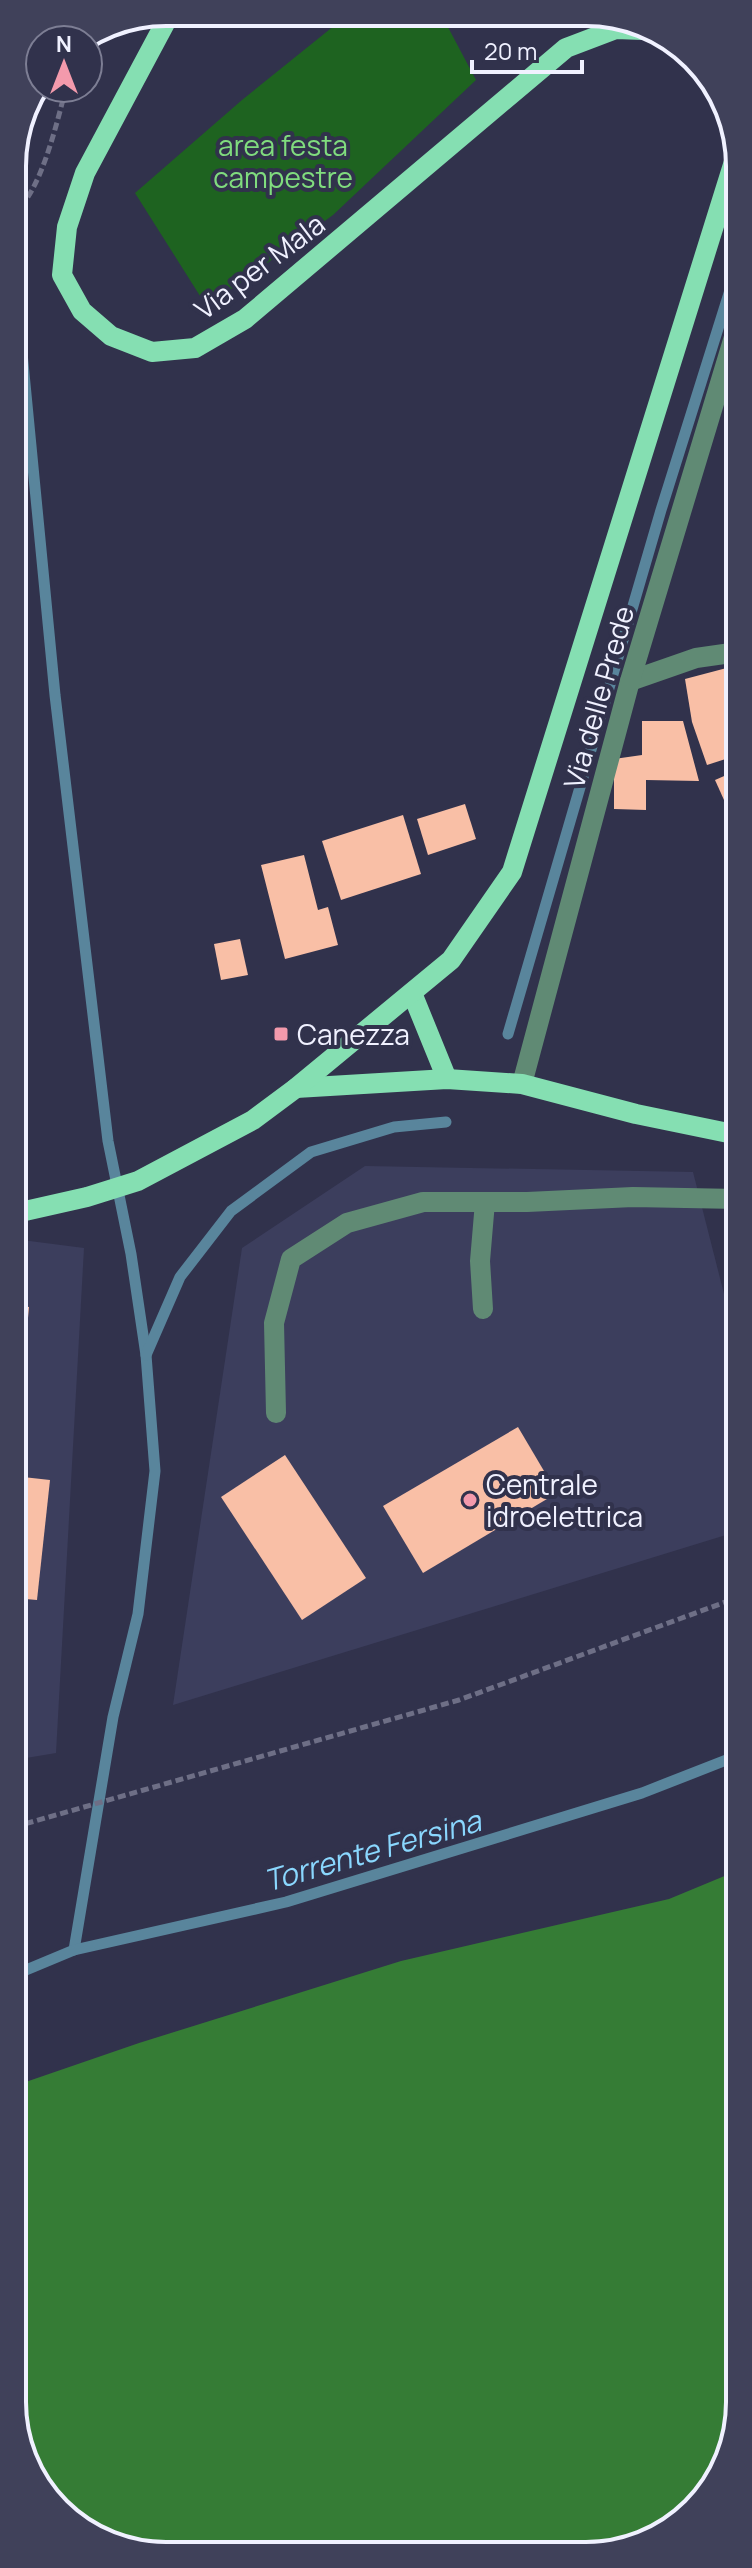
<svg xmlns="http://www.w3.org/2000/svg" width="752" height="2568" font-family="Manrope,sans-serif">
<rect width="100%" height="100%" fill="#31324c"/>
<g fill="#3c3e5d">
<path d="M365 1166 693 1172 738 1349 739 1531 173 1705 242 1248Z"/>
<path d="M14 1239 84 1248 56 1753 14 1760Z"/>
</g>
<path fill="#1e6320" d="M350 13 441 14 476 80 333 215 207 307 135 193 242 100Z"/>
<path fill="#357c35" d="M739 1870 740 2412 702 2503 616 2553H136L57 2511 15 2432 14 2086 139 2043 401 1961 669 1899Z"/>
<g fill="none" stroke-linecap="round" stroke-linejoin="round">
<g stroke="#59859c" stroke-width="11">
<path d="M12 249 55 695 108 1141 131 1254 146 1355 155 1471 138 1614 113 1717 74 1950"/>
<path d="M508 1034 661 510 737 268"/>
<path d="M146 1355 180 1277 231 1211 311 1152 394 1127 446 1122"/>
<path d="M14 1975 74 1950 286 1902 642 1793 739 1755"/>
</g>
</g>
<g fill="#f9bfa6">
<path d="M738 665V755L707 765 692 722 685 679Z"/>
<path d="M642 721H683L699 781 646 780V810L614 809V759L642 755Z"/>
<path d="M738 770V831L715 780Z"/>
<path d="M465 804 476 839 428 855 417 819Z"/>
<path d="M403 815 421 874 341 900 322 841Z"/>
<path d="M304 855 318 910 328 907 338 945 285 959 261 865Z"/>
<path d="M240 939 248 975 221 980 214 944Z"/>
<path d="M14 1305 29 1307 19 1416H14Z"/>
<path d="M518 1427 557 1493 423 1573 383 1506Z"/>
<path d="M285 1455 366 1578 302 1620 221 1497Z"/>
<path d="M14 1476 50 1480 37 1600 14 1598Z"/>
</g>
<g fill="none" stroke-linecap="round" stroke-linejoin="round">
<g stroke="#6e6f86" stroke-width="5" stroke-dasharray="8 4" stroke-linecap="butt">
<path d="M83 40 84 39"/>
<path d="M12 215C41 194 57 122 66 88"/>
<path d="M14 1827 459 1700 739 1597"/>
</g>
<g stroke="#608a74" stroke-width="20">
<path d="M630 681 696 658 738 652"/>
<path d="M522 1084 630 681 737 327"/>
<path d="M483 1309 480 1261 485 1202"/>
<path d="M276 1413 274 1323 291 1259 347 1223 423 1202H527L633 1197 738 1199"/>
</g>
<g stroke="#85dfb2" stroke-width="20">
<path d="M171 12 85 173 67 227 62 275 82 311 111 336 152 352 195 348 245 319 566 48 616 29 643 30"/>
<path d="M412 993 447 1079"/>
<path d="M296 1088 447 1079 522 1084 636 1114 738 1135"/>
<path d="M13 1210 25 1211 87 1197 138 1181 253 1120 296 1088 451 960 512 872 737 152"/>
</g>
</g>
<g fill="#f39aac" stroke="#31324c" stroke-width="3">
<rect x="273" y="1026" width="16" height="16" rx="4"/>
<circle cx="470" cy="1500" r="8"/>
</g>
<g text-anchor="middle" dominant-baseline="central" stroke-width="8" stroke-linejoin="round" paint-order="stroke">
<g font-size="28" fill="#80dc7e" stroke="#31324c">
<text x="283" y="145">area festa<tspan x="283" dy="32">campestre</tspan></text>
</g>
<g font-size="28" fill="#f0f1ff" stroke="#31324c">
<text transform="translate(259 266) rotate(-37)">Via per Mala</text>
<text transform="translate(598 697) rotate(-74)">Via delle Prede</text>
</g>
<g font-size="28" fill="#f0f1ff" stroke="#31324c" text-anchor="start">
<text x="297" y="1034">Canezza</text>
<text x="486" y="1484">Centrale<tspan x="486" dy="32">idroelettrica</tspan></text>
</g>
<g font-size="30" font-style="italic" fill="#8ad7fe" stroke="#31324c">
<text transform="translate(372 1850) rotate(-16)">Torrente Fersina</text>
</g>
</g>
<path d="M0 0H752V2568H0ZM166 26H586A140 140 0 0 1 726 166V2402A140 140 0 0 1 586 2542H166A140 140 0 0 1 26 2402V166A140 140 0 0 1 166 26Z" fill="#40415a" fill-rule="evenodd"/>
<path fill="none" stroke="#f0f1ff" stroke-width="4" d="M166 26H586A140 140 0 0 1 726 166V2402A140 140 0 0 1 586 2542H166A140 140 0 0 1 26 2402V166A140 140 0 0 1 166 26Z"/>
<g transform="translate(64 64)"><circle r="38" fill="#31324c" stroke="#7d7e94" stroke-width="2"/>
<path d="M0-6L14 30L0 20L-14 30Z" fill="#f39aac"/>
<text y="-12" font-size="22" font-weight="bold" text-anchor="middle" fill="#f0f1ff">N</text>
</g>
<path d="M472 60v12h110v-12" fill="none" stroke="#f0f1ff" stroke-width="4"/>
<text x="484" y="60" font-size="24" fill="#f0f1ff" stroke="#31324c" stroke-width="6" paint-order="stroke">20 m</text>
</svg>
